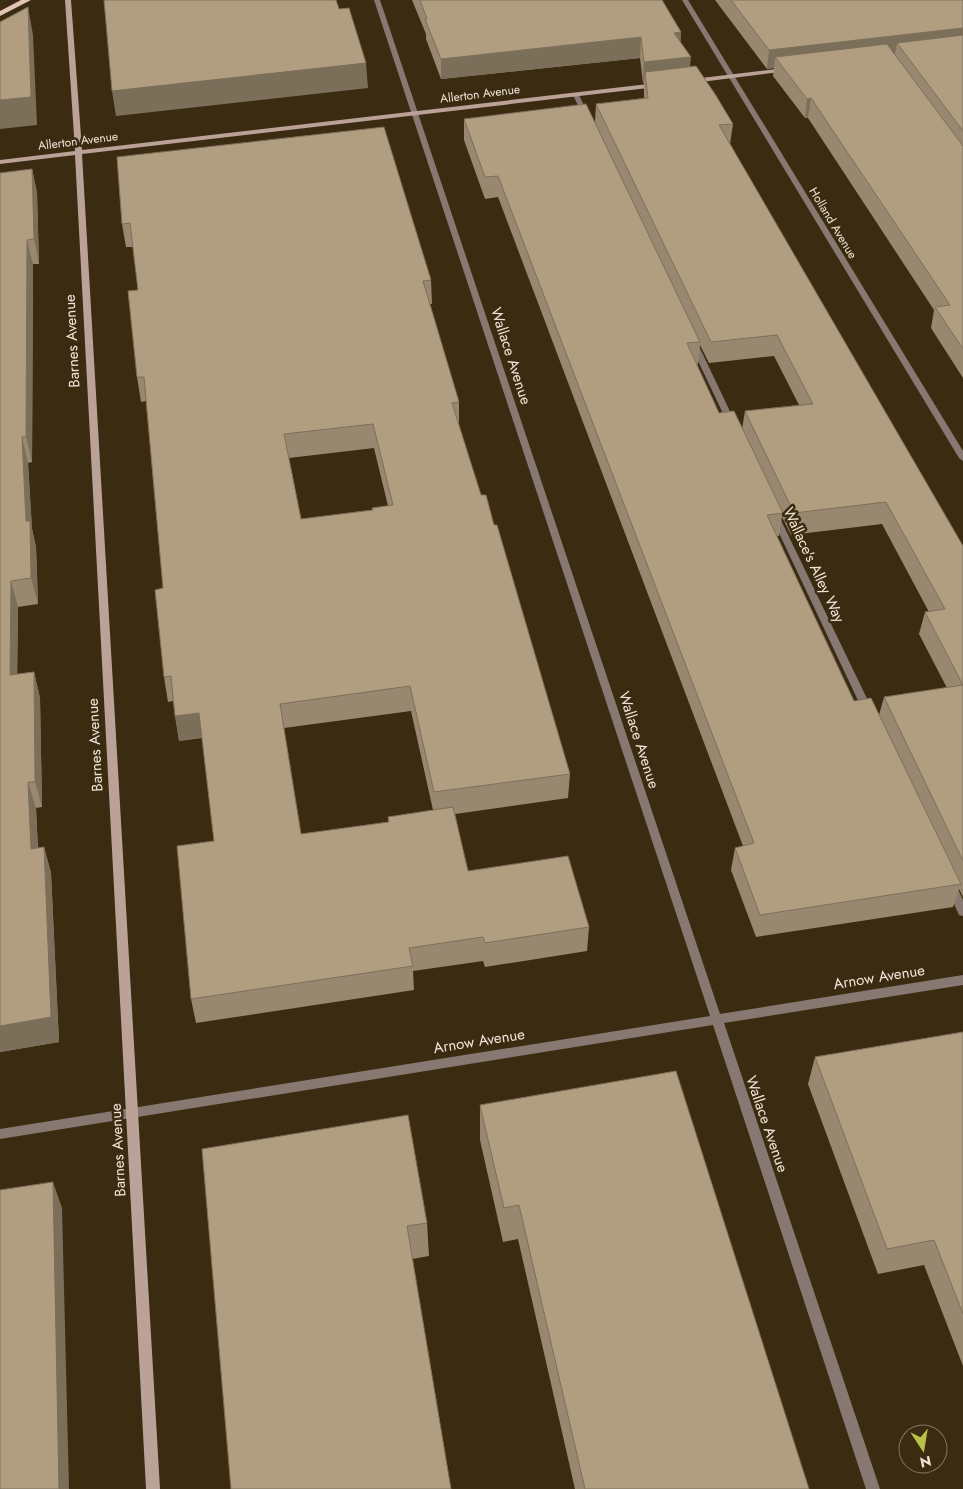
<svg xmlns="http://www.w3.org/2000/svg" width="963" height="1489" font-family="Jost,sans-serif">
<rect width="100%" height="100%" fill="#3b2b11"/>
<g fill="none" stroke-linecap="round" stroke-linejoin="round">
<g fill="#877872" fill-rule="evenodd">
<path d="M574 94 579 95 589 116 588 117 583 116 573 95Z"/>
<path d="M690 340H696L697 342 736 424 735 426H729L728 424 689 342Z"/>
<path d="M774 511 778 514 873 711 871 713H865L863 711 770 514Z"/>
<path d="M951 882 955 883 963 900V916L959 915 946 886 947 883Z"/>
</g>
<g fill="#877872" fill-rule="evenodd">
<path d="M374 0H380L720 1014 963 975V985L724 1023 880 1489H866L713 1025 0 1139V1129L710 1016Z"/>
<path d="M682 0H688L963 451V461L959 458Z"/>
</g>
<g fill="#baa299" fill-rule="evenodd">
<path d="M65 0H71L82 150 657 83 660 85 657 87 82 154 160 1489H146L75 155 0 164V160L75 151Z"/>
<path d="M786 68 788 69V71L693 83 690 81 693 79Z"/>
</g>
<path fill="#e2c3b7" fill-rule="evenodd" d="M21 0H31L0 16V11Z"/>
</g>
<g fill="#98886f" fill-rule="evenodd">
<path d="M412 0H662L681 32 680 43 690 67 733 124 730 144 963 546V897L959 889 953 907 756 937 731 870 735 848 743 846 498 197 485 199 464 140V119L595 122 596 104 644 98V83H643L640 58 441 79 426 39V34ZM700 345 709 363 774 356 799 405 745 411 742 429 719 413 697 365 698 364ZM782 517 791 535 882 524 929 612H925L919 634 947 688 884 697 879 715 854 701 777 536H779Z"/>
<path d="M715 0H963V378L931 328 934 310 808 118H805L773 76 774 68 767 69Z"/>
<path d="M117 157 431 280 432 304H430L459 402V426L481 495 494 525 570 774 568 798 455 814 468 871 589 927 587 951 485 967 483 961 413 971 414 990 196 1023 191 999 214 841 202 738 179 741 173 701 168 702 164 677 163 588 146 401 141 402 137 377 138 290 133 247H126L122 224ZM374 448 388 506 372 510 301 519 289 458ZM411 711 433 810 388 817V822L301 834 284 728Z"/>
<path d="M32 169 37 193 39 264H33L32 462 28 463 32 529 36 547 38 604 18 607 17 674 34 672 40 698 42 807 36 808 38 848 44 847 51 873 59 1042 0 1052V173Z"/>
<path d="M963 1032V1366L924 1265 878 1274 808 1084 815 1057Z"/>
<path d="M480 1105 809 1489H575L518 1239 503 1242 480 1140Z"/>
<path d="M202 1149 427 1223 429 1256 412 1259Z"/>
</g>
<g fill="#7c6f5a">
<path d="M28 7 33 35 37 125 0 129V100Z"/>
<path d="M963 28V47L897 43 895 54 775 57 774 68 767 69 769 50Z"/>
<path d="M681 32 680 53 674 33Z"/>
<path d="M641 37 640 58 441 79V59Z"/>
<path d="M691 57 689 78 645 72 644 83H643L644 62Z"/>
<path d="M366 63 368 88 116 116 112 91Z"/>
<path d="M811 98 808 118H805L807 99Z"/>
<path d="M32 169 37 193 39 264 34 239Z"/>
<path d="M27 240 33 264 32 462 26 437Z"/>
<path d="M22 437 28 463 32 529 36 547 38 604 31 578 26 521Z"/>
<path d="M11 581 18 607 17 701 10 675Z"/>
<path d="M34 672 40 698 42 807 35 782Z"/>
<path d="M199 713 203 737 179 741 175 716Z"/>
<path d="M28 782 36 808 39 875 31 849Z"/>
<path d="M44 847 51 873 59 1042 0 1052V1026Z"/>
<path d="M53 1182 62 1208 69 1489H59Z"/>
</g>
<g fill="#b19e81" stroke="#7c6f5a" fill-rule="evenodd">
<path d="M104 0H336L339 9 349 8 366 63 112 91Z"/>
<path d="M420 0H662L681 32 674 33 691 57 644 62 641 37 441 59 425 19H427Z"/>
<path d="M731 0H963V28L769 50Z"/>
<path d="M28 7 31 97 0 100V22Z"/>
<path d="M963 35V131L897 43Z"/>
<path d="M887 44 963 146V349L935 307 950 305 811 98 807 99 775 57Z"/>
<path d="M696 66 715 94 733 124 719 125 963 546V861L884 697 963 685 925 612 945 609 886 502 794 513 745 411 813 404 777 335 711 342 596 104 648 98 645 72Z"/>
<path d="M586 104 700 342 687 343 719 413 734 411 783 513 767 515 854 701 871 698 961 884 760 915 735 848 754 843 498 176 485 177 464 119Z"/>
<path d="M384 127 431 280 423 281 459 402 452 403 481 495H486L494 525H497L570 774 434 792 410 686 280 704 301 834 389 822 388 817 453 807 468 871 568 856 589 927 485 943 483 937 409 948 413 966 191 999 177 846 214 841 199 713 175 716 171 676 164 677 155 590 163 588 144 377H137L128 291 138 290 130 223 122 224 117 157ZM373 424 393 505 372 508 373 510 301 519 284 434Z"/>
<path d="M32 169 34 239 27 240 26 437H22L26 521H30L31 578 11 581 10 675 34 672 35 782H28L31 849 44 847 51 1017 0 1026V173Z"/>
<path d="M963 1032V1314L934 1240 887 1249 815 1057Z"/>
<path d="M676 1071 809 1489H585L519 1205 504 1208 480 1105Z"/>
<path d="M408 1115 427 1223 407 1226 451 1489H231L202 1149Z"/>
<path d="M53 1182 59 1489H0V1190Z"/>
</g>
<g text-anchor="middle" dominant-baseline="central" stroke-width="5" stroke-linejoin="round" paint-order="stroke">
<g font-size="12" fill="#efe5d6" stroke="#3b2b11">
<text transform="translate(480 94) rotate(-7)">Allerton Avenue</text>
<text transform="translate(78 141) rotate(-7)">Allerton Avenue</text>
<text transform="translate(833 223) rotate(59)">Holland Avenue</text>
</g>
<g font-size="15" fill="#efe5d6" stroke="#3b2b11">
<text transform="translate(72 341) rotate(-93)">Barnes Avenue</text>
<text transform="translate(511 356) rotate(72)">Wallace Avenue</text>
<text transform="translate(814 565) rotate(65)">Wallace's Alley Way</text>
<text transform="translate(639 740) rotate(72)">Wallace Avenue</text>
<text transform="translate(95 745) rotate(-93)">Barnes Avenue</text>
<text transform="translate(879 977) rotate(-9)">Arnow Avenue</text>
<text transform="translate(479 1041) rotate(-9)">Arnow Avenue</text>
<text transform="translate(767 1124) rotate(71)">Wallace Avenue</text>
<text transform="translate(118 1150) rotate(-93)">Barnes Avenue</text>
</g>
</g>
<g transform="translate(923 1449) rotate(168)"><circle r="24" fill="#3b2b11" stroke="#837560"/>
<path d="M0-4L9 19L0 12L-9 19Z" fill="#b7c148"/>
<text y="-8" font-size="14" font-weight="bold" text-anchor="middle" fill="#efe5d6">N</text>
</g>
</svg>
